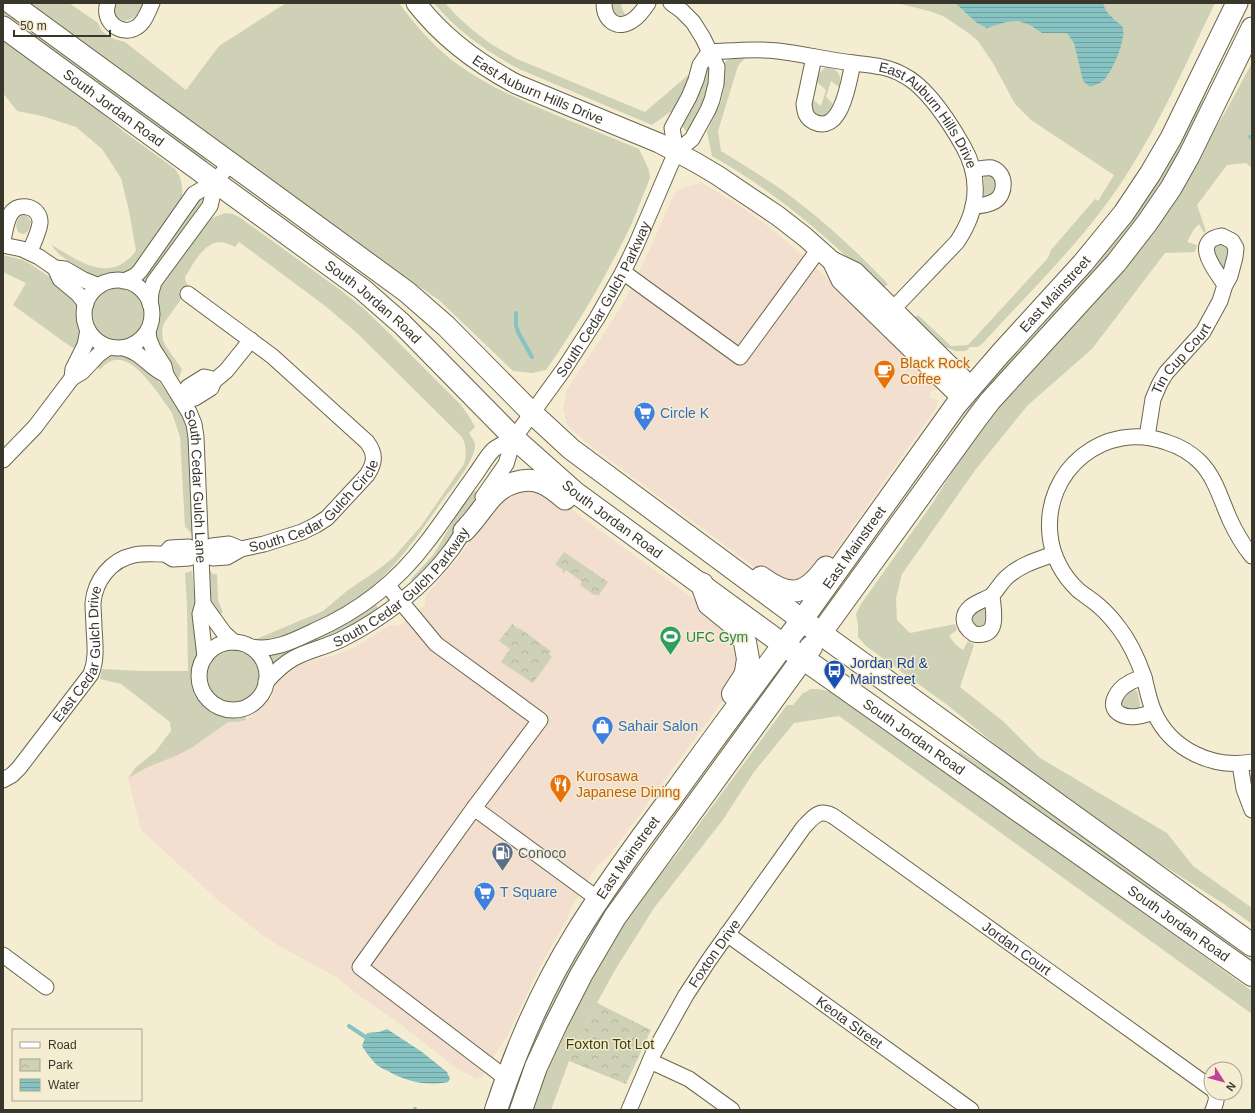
<svg xmlns="http://www.w3.org/2000/svg" width="1255" height="1113" font-family="Arial,sans-serif">
<defs>
<pattern id="park-crowns" width="20" height="18" patternUnits="userSpaceOnUse"><rect width="20" height="18" fill="#ced1b5"/><path d="M2 6a3 3 0 1 1 6 0M12 15a3 3 0 1 1 6 0" fill="none" stroke="#b2b49c"/></pattern>
<pattern id="water-rules" width="6" height="5" patternUnits="userSpaceOnUse"><rect width="6" height="5" fill="#87c3c3"/><path d="M0 2.5h6" fill="none" stroke="#6f9f9f"/></pattern>
</defs>
<rect width="100%" height="100%" fill="#f5edd1"/>
<g fill="#f2dfcf">
<path d="M699 181 739 205 772 229 805 257 933 381 936 389 930 392V398L938 400 936 408 829 560 807 577 787 585 760 571 588 444 567 425 563 408 567 389 600 340 626 298 649 251 674 194 684 187 698 184Z"/>
<path d="M531 488 550 494 719 617 741 645 735 684 609 856 597 866 570 909 568 917 537 972 506 1039 502 1043 483 1076 477 1079 457 1069 403 1026 361 997 336 977 281 947 261 934 220 902 141 830 128 778 148 767 178 755 193 747 228 722H237L246 720 272 698 275 685 285 675 302 663 332 656 345 651 357 646 390 625 399 626 425 605 426 595 457 560 493 509 508 496Z"/>
</g>
<g fill="#ced1b5">
<path d="M25 3H69L98 23 101 30 108 36 114 39 125 42 186 90 219 46 286 3H399C413 22 429 41 448 57 483 85 523 101 563 118 589 128 614 139 639 149L649 170 650 178C644 193 638 208 632 223 607 275 579 323 546 370L532 373 513 371 439 300 380 260Z"/>
<path d="M117 3H143C138 13 135 20 123 21 115 17 112 11 117 3Z"/>
<path d="M434 3H445L459 18 475 32 491 44 517 59 645 112 694 70 673 113 670 112 652 125 519 69C487 52 457 31 434 3Z"/>
<path d="M612 3H623L621 6 626 17 620 18C614 14 611 11 612 3Z"/>
<path d="M897 3H1215C1186 63 1160 124 1123 180 1084 240 1031 290 983 343L978 347H970L966 351H955L946 347 943 350 912 320 918 315 951 346 968 345 1048 258 1051 250 1095 199 1098 201 1114 175 1031 120 1015 104 993 63 978 41 967 32 943 16 929 11Z"/>
<path d="M1247 3H1248L1215 72 1187 139 1176 162 1147 208 841 590 962 418 979 391 1066 295Z"/>
<path d="M3 7 208 158 205 164 3 16Z"/>
<path d="M3 35 40 61 123 131 175 169C182 178 183 188 182 199L136 266 122 276 98 278 84 274 75 265 60 255 55 250 52 245C79 261 110 285 136 251L129 211 121 178 102 149 76 127 42 116 17 111 3 93Z"/>
<path d="M733 58H745L738 66 718 131 721 151C749 168 777 185 802 205 833 229 861 256 888 284L881 290C830 239 776 192 712 156L707 132 721 102 724 88 725 62 728 60Z"/>
<path d="M1252 63V168L1246 163 1227 165 1197 205 1206 231 1204 233 1199 224 1194 229 1187 242 1197 245 1195 252 1165 253 1092 349 1028 405 976 469 902 574 896 598 897 620 910 633 955 624 957 630 949 636 956 645 963 650 968 641 974 645 960 687 1004 722 1040 758 1167 833 1193 866 1252 908V924L1224 904 1114 834 1009 756 950 707 866 646 858 637V626L856 614 861 604 932 504 972 440 988 418 1193 167 1227 109Z"/>
<path d="M707 66H709L711 69 708 98 689 131H686L681 125Z"/>
<path d="M827 66C838 69 843 76 839 87L831 81 826 97 834 105 833 110 823 117C813 115 809 110 812 99L821 106 826 90 816 81 820 72Z"/>
<path d="M986 174H988L993 176 997 185 995 193 986 197 984 196V176Z"/>
<path d="M200 196H204L206 200 145 288 136 281Z"/>
<path d="M225 213 233 214 239 217 339 289 363 308 389 333 461 405 470 418 475 427 469 433C471 437 474 440 475 444 476 460 452 488 442 501 416 539 390 576 352 603 335 614 316 622 297 630 283 636 269 643 254 640L323 611 348 590 379 569 394 557 421 526 464 464C467 456 466 444 462 437L357 333 324 305 239 242 235 247C209 231 197 258 185 277L186 283 190 287 164 323 162 331 163 340 165 345 182 369 179 378H178L164 357 154 332 156 321V301L160 284 206 222 210 219Z"/>
<path d="M23 215 27 216 31 221C30 227 29 233 22 234L18 232 16 226 18 218Z"/>
<path d="M1220 243 1229 247 1226 270H1223L1212 249Z"/>
<path d="M3 255 23 260 32 265 57 282 77 300 81 310 82 337 79 349 71 347 13 305 26 283 3 272Z"/>
<circle cx="118" cy="314" r="29"/>
<path d="M117 352H121L148 369 157 379 181 413 187 429 188 439 192 527 191 534 188 529 185 527 180 437 172 413C161 398 136 356 115 360 108 361 104 366 99 370L97 363 111 353Z"/>
<path d="M474 491 477 492 479 496 445 545 435 558 412 581 411 579 434 554 462 506 472 492Z"/>
<path d="M192 571 200 655 195 676 197 689 203 699 217 710 227 714 244 713 246 720 237 722H228L193 747 178 755 148 767 128 778 136 767 155 752 171 731 170 722 121 684 100 679 102 669 141 671H188L187 607 185 573Z"/>
<path d="M210 571 213 574H217L218 600 223 612 218 616 211 599Z"/>
<path d="M374 603 376 604 378 609 343 631 271 667 263 654Z"/>
<path d="M984 606 987 607 988 620 984 627H975L971 622 972 614Z"/>
<circle cx="233" cy="676" r="30"/>
<path d="M1132 688 1137 691 1140 704 1139 709 1127 711 1121 707 1120 700Z"/>
<path d="M811 689H817L839 693 1252 991V1014L839 716 794 723 754 772 722 821 654 908 615 970 597 1003 569 1061 551 1110H530L555 1045 624 919 677 854 787 705H793L802 694Z"/>
<path d="M960 751 1039 801 1252 954V958L1204 928 957 756Z"/>
<path d="M667 818 593 934 522 1080 517 1077 545 1011 584 936Z"/>
</g>
<g fill="url(#park-crowns)">
<path d="M564 552 608 582 598 596 595 594 594 595 580 585 582 582 566 570 564 573 562 571 563 570 555 564Z"/>
<path d="M512 624 518 629 519 628 551 651 549 654 552 657 533 683 501 662 510 649 499 641Z"/>
<path d="M597 1003 651 1030 626 1084 569 1061Z"/>
</g>
<g fill="url(#water-rules)">
<path d="M955 3H1103C1105 12 1111 16 1117 22 1118 22 1122 26 1122 26 1128 37 1112 72 1104 80 1100 84 1094 85 1090 87L1083 81 1074 43 1067 33H1042L1030 25 1018 21 1006 22 987 28 977 23Z"/>
<path d="M387 1029 422 1052 447 1072 450 1079 448 1082C426 1086 407 1082 388 1071 384 1069 378 1067 375 1063 370 1058 366 1052 362 1046L367 1033 379 1032Z"/>
</g>
<g fill="none" stroke-linecap="round" stroke-linejoin="round">
<g stroke="#87c3c3" stroke-width="4">
<path d="M1250 137 1252 138"/>
<path d="M516 313V326L519 334 532 357"/>
<path d="M349 1026 370 1040"/>
<path d="M415 1110V1109"/>
</g>
<defs>
<g id="minor">
<path d="M108 3C101 22 122 37 137 27 145 22 148 11 152 3"/>
<path d="M604 3C604 21 618 31 633 20 639 16 644 9 648 3"/>
<path id="s1" d="M709 52C732 51 755 48 778 51 803 54 828 60 853 63 870 65 888 66 903 75 926 86 950 123 963 146 982 179 978 211 957 242L893 309"/>
<path d="M814 57 804 104C805 113 806 118 814 122 842 135 849 80 853 63"/>
<path d="M676 152 672 128 689 97 696 80 700 65 709 52"/>
<path d="M973 170C979 169 986 167 992 168 1007 173 1006 194 995 201 988 205 981 206 973 206"/>
<path d="M3 240C5 232 6 221 11 213 20 201 41 207 40 223 39 232 33 243 30 252"/>
<path d="M3 245 22 249 39 257 55 268 65 269 84 280 99 286"/>
<path d="M55 268 60 279 78 294 86 304"/>
<path d="M623 272 740 357 819 249"/>
<circle cx="118" cy="314" r="34"/>
<path d="M124 281 135 276 140 271 194 194 216 181 230 163"/>
<path d="M150 304 151 292 154 282 210 206 216 181"/>
<path id="s2" d="M148 331 149 339 153 349 164 366 166 375 189 412 194 424 196 437 203 604 200 614 205 657"/>
<path d="M124 348C144 354 148 367 166 375"/>
<path d="M72 378 73 369 85 345 88 330"/>
<path d="M182 400 195 398 211 388 214 381 226 371 251 340"/>
<path d="M182 400 188 387 204 377 209 378 214 381"/>
<path id="s3" d="M1147 437 1153 399 1160 383 1166 373 1203 332 1220 301 1225 285 1230 276 1235 257 1236 248 1232 241 1222 236C1190 241 1216 271 1225 285"/>
<path d="M3 460 35 427 72 378 82 372 98 355 109 347"/>
<path id="s4" d="M483 497 506 464 514 438 564 369 597 318 623 272 636 245 676 152 692 139 708 110 712 100 716 84 717 67 703 38 693 22 682 11 671 3"/>
<path id="s5" d="M165 554 170 548 189 547 213 558 227 557 241 549 264 544 302 532 316 525 327 518 367 475C375 463 376 454 367 442L272 356 188 294"/>
<path d="M1252 556C1243 545 1236 533 1230 520 1221 500 1215 477 1200 462 1190 452 1179 446 1166 442 1105 420 1043 470 1050 535 1052 556 1063 576 1078 590 1084 595 1092 600 1099 606 1106 612 1113 620 1119 628 1130 642 1138 660 1144 677 1147 689 1149 701 1154 712 1171 750 1213 769 1252 762"/>
<path d="M388 586 436 644 540 720 474 808 360 967 507 1079"/>
<path d="M992 595C993 611 1001 638 974 634 968 630 964 626 964 619 965 605 981 602 991 596 996 592 1001 582 1007 577 1020 565 1037 560 1054 554"/>
<path d="M203 604 224 633 234 642"/>
<circle cx="233" cy="676" r="34"/>
<path d="M251 647C274 651 293 641 314 631 360 611 397 582 427 542 444 520 459 497 475 475 480 468 487 456 493 450 499 445 508 442 514 438"/>
<path d="M1144 677C1139 679 1133 680 1129 683 1119 688 1105 706 1120 714 1131 720 1144 715 1154 712"/>
<path id="s6" d="M266 682C274 673 283 664 294 658 309 650 326 647 342 639 384 618 424 587 452 549 458 540 464 532 467 523"/>
<path d="M1240 764 1244 789 1252 810"/>
<path id="s7" d="M3 780 12 775 19 768 91 674C97 659 95 644 94 628 94 620 93 612 93 603 95 580 111 560 134 555 144 553 155 554 165 554L173 559 189 558 212 546 229 544 241 549"/>
<path d="M474 808 598 899"/>
<path id="s8" d="M727 934 971 1110"/>
<path d="M3 955 46 987"/>
<path d="M650 1061 689 1079 732 1110"/>
<path id="s9" d="M629 1110 653 1054 686 995 709 960 803 828C814 816 820 807 836 818L1211 1088"/>
<path d="M1213 1110C1215 1105 1218 1098 1215 1093"/>
</g>
<g id="tertiary">
<path id="s10" d="M416 3C443 38 477 63 516 84L659 143 695 162 717 175 778 216 805 237 832 261 855 272 971 387"/>
<path d="M832 261 841 280 962 398"/>
</g>
<g id="secondary">
<path id="s11" d="M11 3 407 292 446 326 532 413 571 449 802 620 956 405 1001 353 1083 263 1124 213 1150 174 1171 138 1237 3"/>
<path id="s12" d="M3 27 362 289 402 324 514 438 576 493 784 645"/>
<path d="M464 531C475 520 482 508 492 497 503 484 525 476 542 483 551 487 558 493 565 499"/>
<path d="M761 577C790 598 805 596 826 567"/>
<path d="M821 633 977 418 990 401 1116 263 1147 223 1171 188 1189 156 1252 28"/>
</g>
<g id="primary">
<path d="M702 584 709 604 736 626 745 642 748 659 746 672 744 677 733 694"/>
<path id="s13" d="M784 645 1252 975"/>
<path id="s14" d="M496 1110C516 1049 542 989 576 934 605 887 638 842 671 798 714 738 758 679 802 620L1252 945"/>
<path d="M521 1110 536 1067 556 1024 581 975 615 917 811 647"/>
</g>
</defs>
<use href="#minor" stroke="#6b654c" stroke-width="17"/>
<use href="#tertiary" stroke="#6b654c" stroke-width="21"/>
<use href="#secondary" stroke="#6b654c" stroke-width="23"/>
<use href="#primary" stroke="#6b654c" stroke-width="24"/>
<use href="#minor" stroke="#fff" stroke-width="15"/>
<use href="#tertiary" stroke="#fff" stroke-width="19"/>
<use href="#secondary" stroke="#fff" stroke-width="21"/>
<use href="#primary" stroke="#fff" stroke-width="22"/>
</g>
<defs>
<symbol id="cafe-pin" viewBox="-11 -11 22 30"><path d="M0 17L-7.5 6A9.5 9.5 0 1 1 7.5 6Z" fill="#e8710a" stroke="#f5edd1"/><path d="M-5.5-4.5H6V0H3Q3 3.5 0 3.5H-2.5Q-5.5 3.5-5.5 0ZM3-3.2v2h1.7v-2ZM-6 4.5H4V6H-6Z" fill="#fff"/></symbol>
<symbol id="supermarket-pin" viewBox="-11 -11 22 30"><path d="M0 17L-7.5 6A9.5 9.5 0 1 1 7.5 6Z" fill="#3f7fe0" stroke="#f5edd1"/><path d="M-6-5.5h2.5l.6 2H6L4.5 2H-2.5L-4.4-4H-6ZM-1.5 3.2a1.3 1.3 0 1 0 .1 0ZM3 3.2a1.3 1.3 0 1 0 .1 0Z" fill="#fff"/></symbol>
<symbol id="stadium-pin" viewBox="-11 -11 22 30"><path d="M0 17L-7.5 6A9.5 9.5 0 1 1 7.5 6Z" fill="#2e9e5b" stroke="#f5edd1"/><path d="M0-5a6.5 5 0 1 0 0 10a6.5 5 0 1 0 0-10ZM-3.5-1.8h7v3.6h-7Z" fill="#fff"/></symbol>
<symbol id="bus-pin" viewBox="-11 -11 22 30"><path d="M0 17L-7.5 6A9.5 9.5 0 1 1 7.5 6Z" fill="#1a4fb4" stroke="#f5edd1"/><path d="M-5-6H5V4H4V6H2V4H-2V6H-4V4H-5ZM-3.5-4V0h7V-4ZM-3.5 1.2v1.5H-2V1.2ZM2 1.2v1.5H3.5V1.2Z" fill="#fff"/></symbol>
<symbol id="shop-pin" viewBox="-11 -11 22 30"><path d="M0 17L-7.5 6A9.5 9.5 0 1 1 7.5 6Z" fill="#3f7fe0" stroke="#f5edd1"/><path d="M-5-2.5h2.3a2.7 3.5 0 0 1 5.4 0H5L5.5 6h-11ZM-1.5-2.5h3a1.5 2.3 0 0 0-3 0Z" fill="#fff"/></symbol>
<symbol id="restaurant-pin" viewBox="-11 -11 22 30"><path d="M0 17L-7.5 6A9.5 9.5 0 1 1 7.5 6Z" fill="#e8710a" stroke="#f5edd1"/><path d="M-5-6h1v4h1v-4h1v4h1v-4h1v5L-1.5 .5V6h-2V.5L-5-1ZM5-6V6H3V1.5H1.5Q1.5-4 5-6Z" fill="#fff"/></symbol>
<symbol id="fuel-pin" viewBox="-11 -11 22 30"><path d="M0 17L-7.5 6A9.5 9.5 0 1 1 7.5 6Z" fill="#5c6f8a" stroke="#f5edd1"/><path d="M-5.5-6h7V0h2V4h1.3V-2.5L3-4.5l.8-.8L6-3V5H2.5V1h-1V6h-7ZM-4.2-4.7v3.2H.2V-4.7Z" fill="#fff"/></symbol>
</defs>
<g fill-rule="evenodd">
<use href="#cafe-pin" x="872" y="358" width="25" height="34"/>
<use href="#supermarket-pin" x="632" y="400" width="25" height="34"/>
<use href="#stadium-pin" x="658" y="624" width="25" height="34"/>
<use href="#bus-pin" x="822" y="658" width="25" height="34"/>
<use href="#shop-pin" x="590" y="714" width="25" height="34"/>
<use href="#restaurant-pin" x="548" y="772" width="25" height="34"/>
<use href="#fuel-pin" x="490" y="840" width="25" height="34"/>
<use href="#supermarket-pin" x="472" y="880" width="25" height="34"/>
</g>
<g text-anchor="middle" dominant-baseline="central" stroke-width="3" stroke-linejoin="round" paint-order="stroke">
<g font-size="14" fill="#39362b" stroke="#f5edd1">
<text stroke="none"><textPath href="#s10" startOffset="152">East Auburn Hills Drive</textPath></text>
<text stroke="none"><textPath href="#s12" startOffset="137">South Jordan Road</textPath></text>
<text stroke="none"><textPath href="#s1" startOffset="243">East Auburn Hills Drive</textPath></text>
<text stroke="none"><textPath href="#s11" startOffset="1418">East Mainstreet</textPath></text>
<text stroke="none"><textPath href="#s4" startOffset="233">South Cedar Gulch Parkway</textPath></text>
<text stroke="none"><textPath href="#s12" startOffset="461">South Jordan Road</textPath></text>
<text stroke="none"><textPath href="#s3" startOffset="88">Tin Cup Court</textPath></text>
<text stroke="none"><textPath href="#s2" startOffset="167">South Cedar Gulch Lane</textPath></text>
<text stroke="none"><textPath href="#s5" startOffset="171">South Cedar Gulch Circle</textPath></text>
<text stroke="none"><textPath href="#s12" startOffset="785">South Jordan Road</textPath></text>
<text stroke="none"><textPath href="#s11" startOffset="1094">East Mainstreet</textPath></text>
<text stroke="none"><textPath href="#s6" startOffset="168">South Cedar Gulch Parkway</textPath></text>
<text stroke="none"><textPath href="#s7" startOffset="154">East Cedar Gulch Drive</textPath></text>
<text stroke="none"><textPath href="#s13" startOffset="159">South Jordan Road</textPath></text>
<text stroke="none"><textPath href="#s14" startOffset="286">East Mainstreet</textPath></text>
<text stroke="none"><textPath href="#s13" startOffset="483">South Jordan Road</textPath></text>
<text stroke="none"><textPath href="#s9" startOffset="595">Jordan Court</textPath></text>
<text stroke="none"><textPath href="#s9" startOffset="179">Foxton Drive</textPath></text>
<text stroke="none"><textPath href="#s8" startOffset="151">Keota Street</textPath></text>
</g>
<g font-size="14" fill="#c56008" stroke="#f5edd1" text-anchor="start">
<text x="900" y="363">Black Rock<tspan x="900" dy="16">Coffee</tspan></text>
<text x="576" y="776">Kurosawa<tspan x="576" dy="16">Japanese Dining</tspan></text>
</g>
<g font-size="14" fill="#366cbe" stroke="#f5edd1" text-anchor="start">
<text x="660" y="413">Circle K</text>
<text x="618" y="726">Sahair Salon</text>
<text x="500" y="892">T Square</text>
</g>
<g font-size="14" fill="#27864d" stroke="#f5edd1" text-anchor="start">
<text x="686" y="637">UFC Gym</text>
</g>
<g font-size="14" fill="#164399" stroke="#f5edd1" text-anchor="start">
<text x="850" y="663">Jordan Rd &amp;<tspan x="850" dy="16">Mainstreet</tspan></text>
</g>
<g font-size="14" fill="#4e5e75" stroke="#f5edd1" text-anchor="start">
<text x="518" y="853">Conoco</text>
</g>
<g font-size="14" fill="#3d3f06" stroke="#f5edd1">
<text x="610" y="1044">Foxton Tot Lot</text>
</g>
</g>
<rect width="1255" height="1113" fill="none" stroke="#39362b" stroke-width="8"/>
<rect x="12" y="1029" width="130" height="72" fill="#f5edd1" stroke="#aaa48f"/>
<rect x="20" y="1042" width="20" height="6" fill="#ffffff" stroke="#aaa48f"/>
<text x="48" y="1049" font-size="12" fill="#39362b">Road</text>
<rect x="20" y="1059" width="20" height="12" fill="url(#park-crowns)" stroke="#aaa48f"/>
<text x="48" y="1069" font-size="12" fill="#39362b">Park</text>
<rect x="20" y="1079" width="20" height="12" fill="url(#water-rules)" stroke="#aaa48f"/>
<text x="48" y="1089" font-size="12" fill="#39362b">Water</text>
<g transform="translate(1223 1081) rotate(126)"><circle r="19" fill="#f5edd1" stroke="#aaa48f"/>
<path d="M0-3L7 15L0 10L-7 15Z" fill="#bf4495"/>
<text y="-6" font-size="11" font-weight="bold" text-anchor="middle" fill="#39362b">N</text>
</g>
<path d="M14 30v6h96v-6" fill="none" stroke="#39362b" stroke-width="2"/>
<text x="20" y="30" font-size="12" fill="#39362b" stroke="#f5edd1" stroke-width="3" paint-order="stroke">50 m</text>
</svg>
